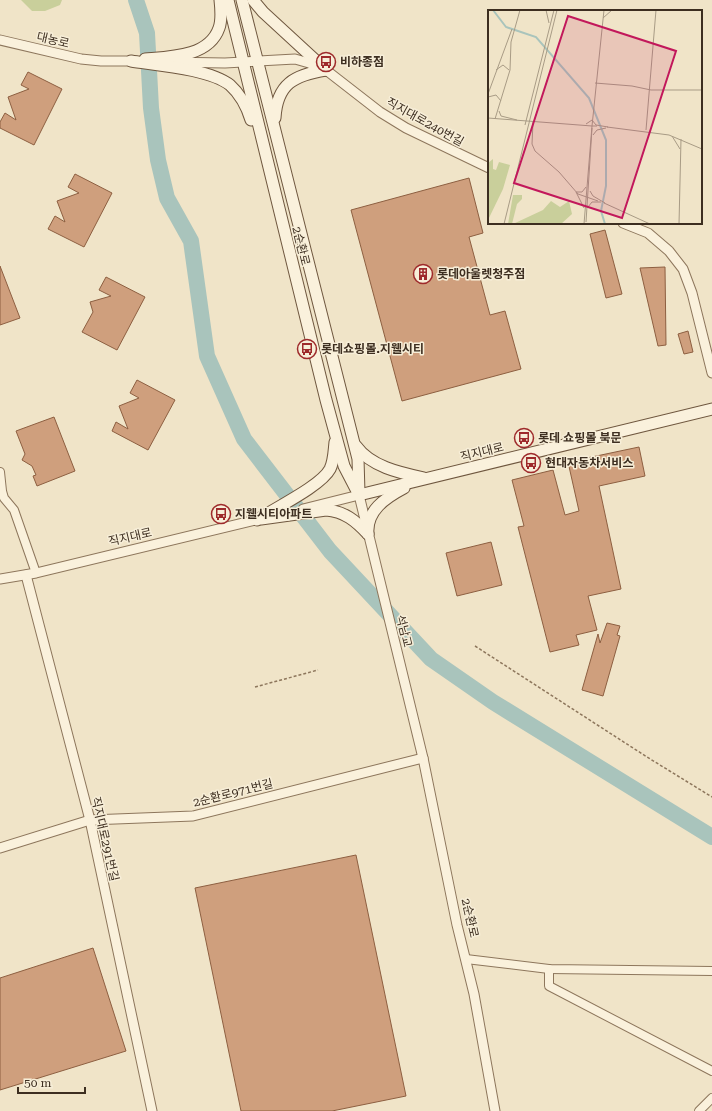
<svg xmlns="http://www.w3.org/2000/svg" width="712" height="1111" font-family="'Roboto Serif','Noto Sans KR',serif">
<rect width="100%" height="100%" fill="#f0e4c8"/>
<path fill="#c9cf9b" d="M21 0H62L60 5 45 11H32Z"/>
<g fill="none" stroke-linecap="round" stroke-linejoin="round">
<path stroke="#a9c4bc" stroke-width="16" d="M136 0 147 33 151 108 158 160 167 198 191 241 207 356 244 439 330 551 431 659 493 702 712 837"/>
</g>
<g fill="#cf9f7d" stroke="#8d5f41">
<path d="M28 72 62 89 34 145 0 128V122L5 113 16 120 8 97 29 89 21 85Z"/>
<path d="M75 174 112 193 84 247 48 229 55 216 65 222 57 201 79 193 68 187Z"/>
<path d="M469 178 483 233 469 237 490 315 505 311 521 369 402 401 351 210Z"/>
<path d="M605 230 622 294 606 298 590 234Z"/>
<path d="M0 266 20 318 0 325Z"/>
<path d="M665 267 666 345 658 346 640 268Z"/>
<path d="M106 277 145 297 117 350 82 332 93 312 90 302 111 296 99 290Z"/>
<path d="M688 331 693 352 684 354 678 334Z"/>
<path d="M137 380 175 400 148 450 112 431 116 422 128 429 119 406 139 398 130 393Z"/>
<path d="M54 417 75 471 37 486 33 476 36 475 32 466 22 460 25 454 16 431Z"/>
<path d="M639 447 645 476 599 486 621 589 588 596 597 630 576 635 579 645 550 652 518 527 524 526 512 480 553 470 565 515 579 511 568 462Z"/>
<path d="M491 542 502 585 457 596 446 553Z"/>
<path d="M607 623 620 626 617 635 620 636 603 696 582 690 598 634 600 643Z"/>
<path d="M356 855 406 1096 332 1111H241L195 888Z"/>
<path d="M93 948 126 1051 0 1090V978Z"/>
</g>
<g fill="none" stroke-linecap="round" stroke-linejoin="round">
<defs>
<g id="minor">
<path d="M0 472 2 491 4 498 14 510 36 573"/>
<path d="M466 959 549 969 712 971"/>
<path d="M549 969V986L712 1071"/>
<path d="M699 1111 712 1098"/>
</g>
<g id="tertiary">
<path d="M0 40 81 59 101 61H137"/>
<path d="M164 62 225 63 295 59 309 63 326 70 380 112 406 128 489 168"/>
<path d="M623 223 648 233 669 251 683 269 692 293 712 373"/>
<path d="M303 509 359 495 423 758 457 925 474 994 495 1111"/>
<path d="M26 575 90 820 152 1111"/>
<path d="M0 579 36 573 264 518"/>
<path d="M0 848 90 820 193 816 423 758"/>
</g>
<g id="secondary">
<path d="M228 0 326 400 344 466 359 495"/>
<path d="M242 0 358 459 359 493"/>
<path d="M253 0 263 12 326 70"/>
<path d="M145 59C170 57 209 57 219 28 222 20 221 9 220 0"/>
<path d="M131 61C157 65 210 69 230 85 240 94 247 107 251 120"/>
<path d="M275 118C277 84 294 75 326 70"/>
<path d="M356 446C371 467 401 473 424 478"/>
<path d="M359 495 712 409"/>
<path d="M261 519 326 510C344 511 356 521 368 534"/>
<path d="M257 520C275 508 321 486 330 469 334 461 334 451 335 442"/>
<path d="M368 534C366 511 385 498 404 488"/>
</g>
</defs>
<use href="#minor" stroke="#8d765c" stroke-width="10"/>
<use href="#tertiary" stroke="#8d765c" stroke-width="11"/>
<use href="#secondary" stroke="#6f573f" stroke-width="13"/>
<g stroke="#8d765c" stroke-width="1.5" stroke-dasharray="3 2" stroke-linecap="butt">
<path d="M475 646 647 757 712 797"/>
<path d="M255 687 318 670"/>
</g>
<use href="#minor" stroke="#faf1dc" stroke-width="8"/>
<use href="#tertiary" stroke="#faf1dc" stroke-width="9"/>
<use href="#secondary" stroke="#faf1dc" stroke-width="11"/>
</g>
<defs>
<symbol id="bus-ring" viewBox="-11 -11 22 22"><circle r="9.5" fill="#f7eed8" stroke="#9e2a2b" stroke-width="1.5"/><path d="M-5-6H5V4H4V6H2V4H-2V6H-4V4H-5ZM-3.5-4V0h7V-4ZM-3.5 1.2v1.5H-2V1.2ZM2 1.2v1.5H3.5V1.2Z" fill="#9e2a2b"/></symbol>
<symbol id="building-ring" viewBox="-11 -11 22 22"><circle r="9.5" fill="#f7eed8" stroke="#9e2a2b" stroke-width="1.5"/><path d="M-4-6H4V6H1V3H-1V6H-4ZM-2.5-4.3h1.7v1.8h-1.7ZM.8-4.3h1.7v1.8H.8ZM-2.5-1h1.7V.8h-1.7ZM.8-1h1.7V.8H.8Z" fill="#9e2a2b"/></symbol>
</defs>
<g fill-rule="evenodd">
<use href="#bus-ring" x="315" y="51" width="22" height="22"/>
<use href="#building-ring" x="412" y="263" width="22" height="22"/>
<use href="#bus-ring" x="296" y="338" width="22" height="22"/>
<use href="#bus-ring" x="513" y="427" width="22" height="22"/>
<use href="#bus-ring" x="520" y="452" width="22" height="22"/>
<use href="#bus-ring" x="210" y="503" width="22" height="22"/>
</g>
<g text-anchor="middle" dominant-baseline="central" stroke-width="3" stroke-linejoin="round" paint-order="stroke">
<g font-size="12" fill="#3d2e20" stroke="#f7eed8">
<text transform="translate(53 40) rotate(13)">대농로</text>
<text transform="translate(425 122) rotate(29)">직지대로240번길</text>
<text transform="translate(301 246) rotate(76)">2순환로</text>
<text transform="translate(482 452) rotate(-14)">직지대로</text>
<text transform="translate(130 537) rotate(-13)">직지대로</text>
<text transform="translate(404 631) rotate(76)">석남교</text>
<text transform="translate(233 793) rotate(-14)">2순환로971번길</text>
<text transform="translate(105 839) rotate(77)">직지대로291번길</text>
<text transform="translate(470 918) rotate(77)">2순환로</text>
</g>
<g font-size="12" font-weight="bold" fill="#3d2e20" stroke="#f7eed8" text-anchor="start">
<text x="340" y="62">비하종점</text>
<text x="437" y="274">롯데아울렛청주점</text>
<text x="321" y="349">롯데쇼핑몰.지웰시티</text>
<text x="538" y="438">롯데 쇼핑몰 북문</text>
<text x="545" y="463">현대자동차서비스</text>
<text x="235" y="514">지웰시티아파트</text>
</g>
</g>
<g transform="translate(488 10)">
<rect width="214" height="214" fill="#f0e4c8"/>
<path d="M5 149V159L8 160 11 152 22 155 15 179 0 210V153ZM25 185H34V189L29 194 24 214H20ZM63 191 72 197 81 191 84 204 73 214H25L55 200Z" fill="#c9cf9b"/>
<path fill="none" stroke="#a9c4bc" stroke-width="2" d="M5 0 18 17 48 27 101 88 118 130V176L113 201 117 214"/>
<path fill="none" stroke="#a89b85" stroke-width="1" d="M58 0 61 13M115 8 124 0M8 60 15 55 21 60M107 73 144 76 163 80H214M0 84 24 19M0 87 8 85 13 91M11 101 13 106 29 110M0 108 104 116M7 109 22 60 23 32 32 0M45 112 44 134 47 141 71 162 90 184 110 191M98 114 104 110 108 115 120 117M37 115 66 0M109 116H104L116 0M119 117 181 125 214 139M158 120 168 0M105 125 109 120 118 118M184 126 192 139M102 181 105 186 117 193M116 193 162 214M100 197 104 192H113M96 198 88 182H94L98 177M98 212 104 118M16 214 69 0M96 214 104 116M191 214 193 129"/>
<path fill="#c2185b" fill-opacity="0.15" stroke="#c2185b" stroke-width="2" d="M80 6 188 41 134 208 26 173Z"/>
<rect width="214" height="214" fill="none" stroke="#3d2e20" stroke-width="2"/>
</g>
<path d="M18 1087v6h67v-6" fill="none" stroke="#3d2e20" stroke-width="2"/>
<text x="24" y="1087" font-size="12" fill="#3d2e20" stroke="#f7eed8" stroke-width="3" paint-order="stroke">50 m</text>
</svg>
